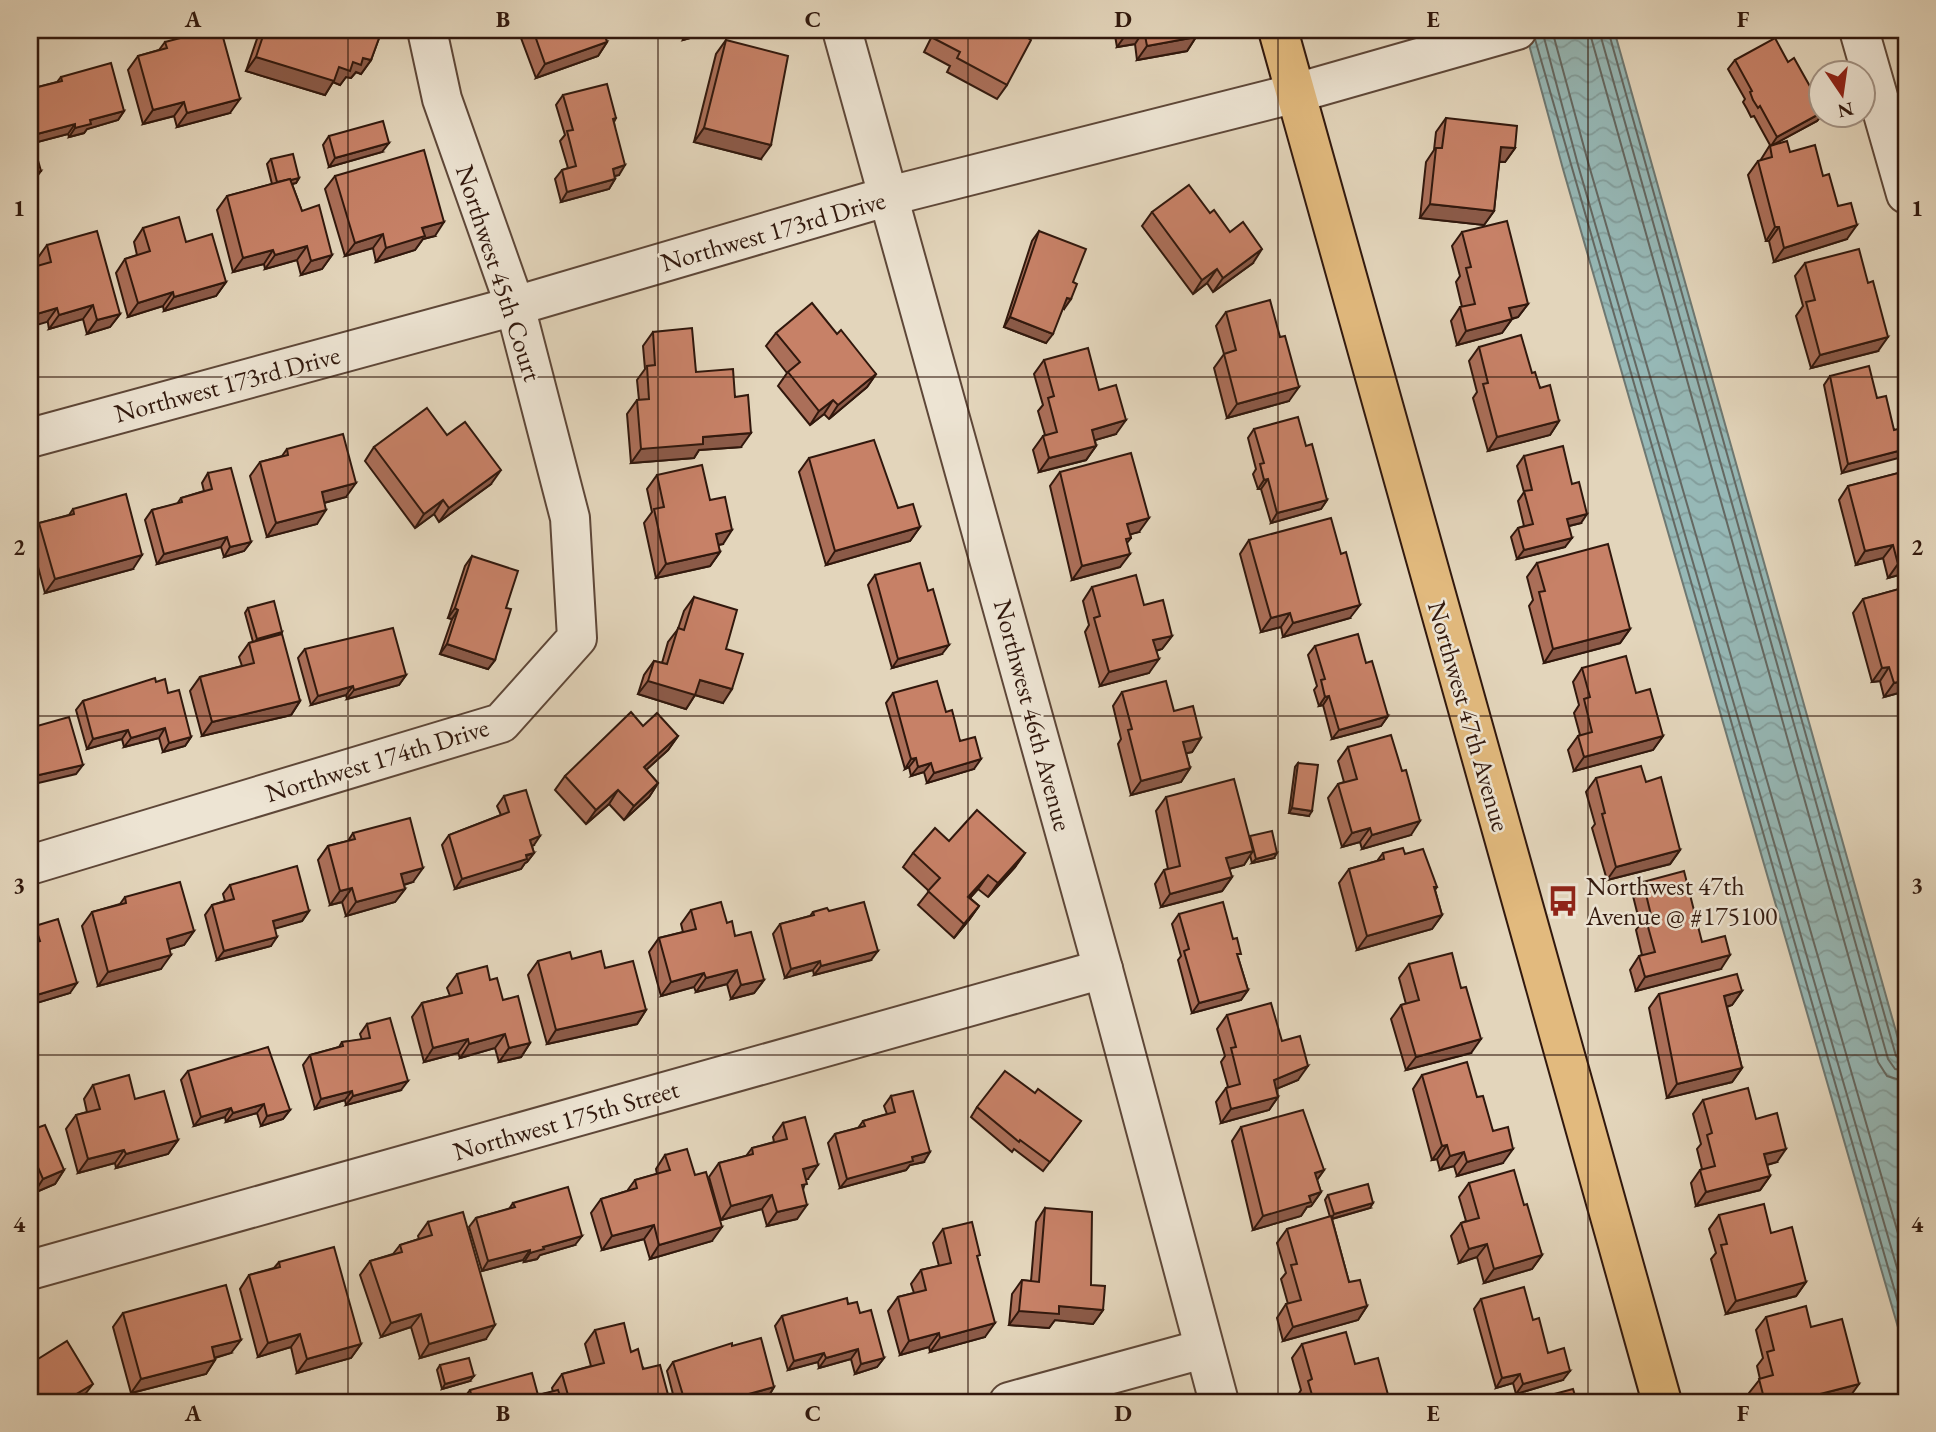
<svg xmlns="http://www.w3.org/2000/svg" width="1936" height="1432" font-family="'EB Garamond',serif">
<defs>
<pattern id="water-waves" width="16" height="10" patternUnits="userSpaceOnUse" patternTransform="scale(1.75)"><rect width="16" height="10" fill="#96b8b6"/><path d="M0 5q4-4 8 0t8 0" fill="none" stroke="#829d9b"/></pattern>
</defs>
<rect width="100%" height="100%" fill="#e3d5bb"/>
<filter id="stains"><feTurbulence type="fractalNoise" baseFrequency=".00286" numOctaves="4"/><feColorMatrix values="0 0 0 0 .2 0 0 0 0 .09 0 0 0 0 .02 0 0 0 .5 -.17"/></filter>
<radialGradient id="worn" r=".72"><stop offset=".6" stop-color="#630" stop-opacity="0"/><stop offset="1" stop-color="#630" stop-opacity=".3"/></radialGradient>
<path fill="url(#water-waves)" stroke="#6e7872" stroke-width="2" d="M1525 30H1614L1906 1067V1355L1563 169Z"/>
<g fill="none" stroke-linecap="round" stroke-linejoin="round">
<g stroke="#646862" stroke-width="2">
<path d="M1542 30 1578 165 1906 1299"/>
<path d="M1552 30 1588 162 1906 1261"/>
<path d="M1589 30 1878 1062 1887 1076 1906 1082"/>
<path d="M1599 30 1888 1059 1895 1069 1906 1071"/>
<path d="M1608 30 1896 1056 1906 1063"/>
<path d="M1535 39 1906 1330"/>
</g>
<defs>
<g id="minor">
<path d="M842 30 1103 969 1219 1402"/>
<path d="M1859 30 1906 194"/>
<path d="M30 438 515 306 889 196 1296 93 1517 30"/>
<path d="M30 865 501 723 577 638 570 518 515 306 442 99 427 30"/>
<path d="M30 1270 1103 969"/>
<path d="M1009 1402 1203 1349"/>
</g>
<path id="major" d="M1278 30 1662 1402"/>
</defs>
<use href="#minor" stroke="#5e4738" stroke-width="42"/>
<use href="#major" stroke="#31180d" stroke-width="42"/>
<use href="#minor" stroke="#ede4d3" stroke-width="38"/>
<use href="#major" stroke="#e2ba7e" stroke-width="38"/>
</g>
<g fill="#ab6f59" stroke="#31180d" stroke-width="2">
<path d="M260 30H382L371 60 361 74 356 72 351 78 346 77 340 85 333 82 325 95 246 71Z"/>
<path d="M518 30H603L607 42 598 56 536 78Z"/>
<path d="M680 30H718L683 40Z"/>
<path d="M935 30H1015L1007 85 997 99 947 72 950 66 924 52Z"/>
<path d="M1114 30H1195L1196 37 1187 51 1137 60 1135 44 1117 47Z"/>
<path d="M726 40 761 159 694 142 716 54Z"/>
<path d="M165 42 230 113 177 127 174 116 143 124 128 70 138 56 159 50Z"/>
<path d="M1735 60 1788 62 1821 106V116L1817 121 1774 144 1790 152 1823 176 1847 239 1774 262 1769 241H1766L1748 175 1758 161H1760L1770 145 1754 116 1751 117 1747 109 1743 102 1745 99 1728 69Z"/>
<path d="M61 77 124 111 118 120 87 129 84 133 69 137 68 134 33 143 31 185H30V89L57 82Z"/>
<path d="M563 95 616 118 614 122 619 175 614 176 615 179 609 189 561 202 555 179 562 170 568 168 560 141 565 135 556 105Z"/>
<path d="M1446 118 1515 148 1505 162H1499L1494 211 1484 225 1420 218 1426 162 1434 150 1436 132Z"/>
<path d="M329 136 382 152 329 167 323 145Z"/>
<path d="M271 159 299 178 296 183 292 184 302 211 332 255 322 269 301 275 297 260 265 269 264 264 233 272 217 210 227 196 272 184 267 164Z"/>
<path d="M335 176 435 236 423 239 415 250 376 262 373 248 345 256 325 189Z"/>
<path d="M1152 212 1210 213 1253 263 1213 292 1207 283 1193 294 1142 226Z"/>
<path d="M143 228 186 242 226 282 216 296 164 311 163 306 128 317 116 273 125 259 137 255 134 242Z"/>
<path d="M1039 231 1073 282 1064 309 1063 308 1046 343 1004 327 1032 241Z"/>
<path d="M1462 232 1528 304 1518 317 1512 319 1502 333 1457 345 1451 321 1460 307H1462L1456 282 1460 276 1452 246Z"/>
<path d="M47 245 120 314 110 327 87 334 83 319 49 329 37 259Z"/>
<path d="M1805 263 1878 351 1811 368 1796 316 1803 306 1795 276Z"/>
<path d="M1226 312 1280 337 1289 401 1227 418 1214 368 1224 354 1216 326Z"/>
<path d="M653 332 696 372 741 447 699 450 694 458 631 463 627 414 637 400H639L637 380 645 369 643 346Z"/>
<path d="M776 333 837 334 876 374 867 387 829 419 824 414 810 425 778 386 787 373 766 346Z"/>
<path d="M1479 347 1532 373 1559 421 1550 435 1488 451 1473 398 1477 392 1469 361Z"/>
<path d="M1044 360 1099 390 1116 434 1095 440 1096 446 1086 460 1039 472 1033 450 1043 436 1045 435 1038 411 1043 405 1034 374Z"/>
<path d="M1830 376 1877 398 1894 430 1842 473 1824 385Z"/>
<path d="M1254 429 1306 446 1327 500 1321 509 1271 523 1261 489H1258L1253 474 1256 469 1248 438Z"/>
<path d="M447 435 491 484 439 522 434 514 415 528 365 461 374 447Z"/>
<path d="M287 449 346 497 324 503 317 524 267 537 250 476 260 462 282 456Z"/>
<path d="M1524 456 1581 523 1569 526 1565 547 1517 559 1511 537 1518 528 1524 526 1518 501 1524 492 1517 466Z"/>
<path d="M809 458 898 508 920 527 910 541 826 565 799 472Z"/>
<path d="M1906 471V573L1888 578 1883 558 1856 565 1839 500 1848 486Z"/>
<path d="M1060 472 1139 532 1130 534 1131 538 1127 543 1120 567 1072 580 1050 486Z"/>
<path d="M208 473 251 542 244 551 224 557 221 547 157 564 145 520 152 510 177 504 181 498 204 491 202 483Z"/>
<path d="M657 475 710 500 723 544 718 545 720 552 710 566 656 578 644 523 652 512 647 489Z"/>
<path d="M73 509 133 569 45 593 30 537 39 523 69 515Z"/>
<path d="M1249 540 1350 618 1283 637 1281 627 1261 632 1240 554Z"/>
<path d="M472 556 506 608 495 660 488 669 440 654 452 619 448 618 465 566Z"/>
<path d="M1537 563 1630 629 1620 643 1544 663 1529 606 1533 600 1527 577Z"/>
<path d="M875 575 942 654 892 668 868 585Z"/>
<path d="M1092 587 1144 605 1172 636 1162 649 1156 651 1149 673 1100 686 1085 632 1089 625 1083 601Z"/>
<path d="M1906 587V691L1884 697 1880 681 1872 682 1853 613 1863 599Z"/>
<path d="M694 597 726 649 723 703 695 695 686 709 638 694 644 675 654 661 662 663 668 642 678 629 684 611Z"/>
<path d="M248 608 280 635 300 701 291 715 202 736 190 691 200 677 242 666 239 657 249 643 253 642 245 613Z"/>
<path d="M1315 646 1366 663 1388 716 1381 726 1332 739 1323 705 1319 706 1314 690 1317 686 1308 655Z"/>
<path d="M305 649 406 675 399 685 347 699 346 695 311 705 298 658Z"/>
<path d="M1582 668 1636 693 1663 736 1653 750 1574 771 1568 750 1578 736 1580 735 1574 713 1579 705 1573 682Z"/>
<path d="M156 682 168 693 191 737 185 746 163 752 159 738 124 747 122 739 87 749 76 710 83 701Z"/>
<path d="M1122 692 1174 711 1201 738 1192 752 1186 753 1190 768 1181 782 1131 795 1118 744 1121 739 1113 706Z"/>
<path d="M893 693 946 712 974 769 927 783 924 772 911 776 909 767 905 769 886 703Z"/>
<path d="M643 726 678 736 668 750 646 770 658 783 649 797 624 820 609 804 586 824 555 790 565 776Z"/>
<path d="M1348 747 1411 835 1362 849 1360 842 1342 847 1328 798 1338 784 1344 782 1338 761Z"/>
<path d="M1298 763 1309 816 1289 813 1295 767Z"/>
<path d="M1596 778 1646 782 1680 850 1670 864 1607 880 1592 828 1595 824 1586 792Z"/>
<path d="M504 796 534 845 532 846 534 853 527 862 525 863 521 869 455 889 442 845 449 835 501 815 497 806Z"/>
<path d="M1166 797 1250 837 1274 858 1252 863 1250 855 1244 865 1229 869 1232 877 1222 891 1161 907 1155 884 1164 870 1168 869 1156 811Z"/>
<path d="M353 833 413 882 404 885 405 889 395 902 346 916 342 902 330 905 318 860 328 846 348 841Z"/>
<path d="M949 841 1025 853 1015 867 988 897 978 889 970 898 979 906 969 920 954 938 918 905 929 891 903 867 913 853Z"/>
<path d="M1383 853 1405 854 1437 887 1435 890 1442 915 1432 929 1357 950 1339 883 1349 869 1377 861Z"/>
<path d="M1643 882 1702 942 1721 969 1636 991 1630 970 1639 956 1642 955 1636 930 1640 924 1633 896Z"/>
<path d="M230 885 309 911 302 921 275 928 271 946 217 960 205 915 212 905 225 901 223 894Z"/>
<path d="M125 897 194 931 184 945 169 949 161 969 98 986 82 926 92 912 120 904Z"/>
<path d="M691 910 727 923 764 980 754 993 731 999 727 984 696 992 694 987 661 996 649 952 659 938 683 932 681 924Z"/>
<path d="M829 911 871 960 814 975 813 970 785 978 773 934 780 924 810 916 813 912Z"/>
<path d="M1179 914 1238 957 1248 990 1241 1000 1192 1013 1178 960 1181 956 1172 924Z"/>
<path d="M35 926 70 993 30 1005V944L31 943 30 934Z"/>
<path d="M572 959 605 968 646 1010 637 1024 547 1044 528 975 538 961Z"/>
<path d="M1409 964 1471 1053 1406 1070 1391 1019 1401 1005 1406 1004 1399 978Z"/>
<path d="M457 974 490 980 530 1043 521 1057 499 1062 495 1048 460 1058 458 1053 424 1062 412 1017 422 1003 450 996 447 988Z"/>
<path d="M1742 991 1732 1005 1727 1007 1742 1068 1732 1082 1667 1098 1649 1008 1659 994Z"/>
<path d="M1227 1015 1282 1041 1298 1080 1276 1089 1278 1097 1269 1110 1221 1123 1216 1102 1226 1088 1228 1087 1221 1062 1225 1056 1217 1029Z"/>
<path d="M367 1024 401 1090 346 1105 345 1100 315 1109 303 1065 310 1055 339 1047 342 1042 362 1040 360 1034Z"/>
<path d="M188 1071 290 1110 283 1119 261 1126 257 1113 226 1122 225 1117 194 1126 181 1080Z"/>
<path d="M1422 1075 1477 1097 1493 1131 1503 1163 1457 1176 1454 1166 1440 1170 1437 1159 1432 1160 1413 1089Z"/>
<path d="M93 1085 135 1099 178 1140 168 1154 116 1168 115 1163 78 1173 66 1129 76 1115 87 1112 84 1099Z"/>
<path d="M1035 1093 1081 1121 1043 1171 1014 1149 1012 1152 971 1117 977 1107Z"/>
<path d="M891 1096 924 1162 910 1165 906 1170 840 1188 828 1143 835 1134 858 1128 863 1121 887 1114 884 1106Z"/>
<path d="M1703 1100 1777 1162 1767 1165 1770 1176 1760 1190 1696 1206 1691 1183 1700 1170 1702 1169 1697 1149 1701 1144 1693 1114Z"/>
<path d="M30 1119 34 1129 64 1170 55 1184 34 1193 30 1185Z"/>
<path d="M783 1123 808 1179H806L803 1190 797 1219 767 1226 762 1209 721 1220 709 1177 719 1163 746 1156 752 1148 774 1142 773 1137Z"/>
<path d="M1241 1127 1324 1170 1317 1180 1321 1192 1311 1206 1307 1207 1301 1216 1253 1230 1232 1141Z"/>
<path d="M665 1155 712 1241 650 1259 644 1239 602 1250 591 1213 601 1199 627 1191 635 1180 657 1174 656 1169Z"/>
<path d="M1469 1183 1524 1205 1542 1255 1532 1269 1484 1283 1477 1257 1459 1263 1451 1236 1461 1223 1466 1221 1459 1197Z"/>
<path d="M1328 1195 1370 1208 1332 1219 1349 1282 1367 1306 1358 1320 1283 1341 1277 1318 1286 1304H1288L1281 1279 1286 1273 1277 1243 1287 1229 1330 1217 1325 1200Z"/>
<path d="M513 1203 575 1245 540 1255 537 1259 524 1262 523 1260 482 1271 469 1227 476 1218 509 1209Z"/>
<path d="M1045 1208 1091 1285 1103 1310 1093 1324 1055 1320 1049 1328 1009 1325 1012 1294 1022 1280 1031 1281 1036 1222Z"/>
<path d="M1719 1215 1771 1233 1806 1282 1796 1296 1726 1314 1711 1259 1716 1253 1709 1229Z"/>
<path d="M428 1222 486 1339 420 1358 411 1327 381 1337 360 1275 370 1261 393 1254 400 1245 419 1239 418 1236Z"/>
<path d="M943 1229 978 1259 985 1337 930 1352 929 1347 900 1355 888 1311 898 1297 914 1293 911 1284 921 1270 939 1266 933 1243Z"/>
<path d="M279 1262 361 1344 351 1358 297 1373 291 1347 258 1357 240 1289 249 1275 274 1268Z"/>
<path d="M1481 1299 1533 1320 1548 1353 1563 1380 1516 1394 1513 1383 1496 1388 1474 1309Z"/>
<path d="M848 1304 860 1313 884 1358 877 1367 855 1374 851 1359 819 1368 818 1362 788 1370 775 1326 782 1316Z"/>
<path d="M123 1313 231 1353 215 1358V1360L206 1374 131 1393 113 1327Z"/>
<path d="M1766 1317 1811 1327 1849 1398 1834 1402H1751L1749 1393 1760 1379 1757 1366 1763 1358 1756 1330Z"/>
<path d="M595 1330 631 1352 670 1402H461L470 1390 538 1395 553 1392 552 1388 562 1374 591 1366 585 1344Z"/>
<path d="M1302 1344 1355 1364 1390 1402H1300L1298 1395 1301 1390 1292 1358Z"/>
<path d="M732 1346 774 1387 768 1397 747 1402H675L667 1371 673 1362Z"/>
<path d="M440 1365 470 1381 442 1389 437 1370Z"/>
</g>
<g fill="#8b5a48" stroke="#31180d" stroke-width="2">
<path d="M690 30H718L683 40Z"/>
<path d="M1144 30 1135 44 1117 47 1127 33Z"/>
<path d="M1196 37 1187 51 1137 60 1147 46Z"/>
<path d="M607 42 598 56 536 78 545 64Z"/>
<path d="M256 57 353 62 363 58 371 60 361 74 356 72 351 78 346 77 340 85 333 82 325 95 246 71Z"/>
<path d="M240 99 230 113 177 127 187 113Z"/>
<path d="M184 102 174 116 143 124 153 110Z"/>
<path d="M124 111 118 120 87 129 84 133 69 137 75 128 90 120Z"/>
<path d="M1821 113V116L1817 121 1771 146 1777 137Z"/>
<path d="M75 124 68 134 30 144 37 134Z"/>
<path d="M704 128 771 145 761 159 694 142Z"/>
<path d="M389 143 382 152 329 167 335 158Z"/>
<path d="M1501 147 1515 148 1505 162 1491 161Z"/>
<path d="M625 165 619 175 606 178 613 169Z"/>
<path d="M41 171 31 185H30V174Z"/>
<path d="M299 178 296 183 273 188 277 183Z"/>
<path d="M615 179 609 189 561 202 567 192Z"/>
<path d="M1430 204 1494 211 1484 225 1420 218Z"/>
<path d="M444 222 435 236 423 239 415 250 376 262 386 248 422 228Z"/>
<path d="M1857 225 1847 239 1774 262 1784 248Z"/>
<path d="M1775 227H1779L1769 241H1766Z"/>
<path d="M383 234 373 248 345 256 355 243Z"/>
<path d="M307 246 297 260 265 269 275 255Z"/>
<path d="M1262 249 1253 263 1213 292 1223 278Z"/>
<path d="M273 250 264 264 233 272 243 258Z"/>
<path d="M332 255 322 269 301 275 311 261Z"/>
<path d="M1217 269 1207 283 1193 294 1202 280Z"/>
<path d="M226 282 216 296 164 311 174 297Z"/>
<path d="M173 292 163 306 128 317 138 303Z"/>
<path d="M1067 298 1071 299 1064 309 1060 308Z"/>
<path d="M1528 304 1518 317 1499 322 1509 308Z"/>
<path d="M93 305 83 319 49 329 59 315Z"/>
<path d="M57 308 47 322 30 327V316Z"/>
<path d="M120 314 110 327 87 334 97 320Z"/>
<path d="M1010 317 1053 334 1046 343 1004 327Z"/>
<path d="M1512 319 1502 333 1457 345 1466 331Z"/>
<path d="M1888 337 1878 351 1811 368 1820 355Z"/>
<path d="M876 374 867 387 829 419 838 405Z"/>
<path d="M1299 387 1289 401 1227 418 1237 404Z"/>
<path d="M833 400 824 414 810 425 819 411Z"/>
<path d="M1126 420 1116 434 1082 444 1092 430Z"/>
<path d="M1559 421 1550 435 1488 451 1497 437Z"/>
<path d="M751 433 741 447 699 450 694 458 631 463 641 449 703 437Z"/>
<path d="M1096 446 1086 460 1039 472 1049 458Z"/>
<path d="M1906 449V456L1842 473 1848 464Z"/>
<path d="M501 470 491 484 439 522 449 508Z"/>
<path d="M1268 479 1261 489H1258L1264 480Z"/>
<path d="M356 483 346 497 312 506 322 492Z"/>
<path d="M443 500 434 514 415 528 424 514Z"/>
<path d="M1327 500 1321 509 1271 523 1277 513Z"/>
<path d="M326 510 317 524 267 537 276 523Z"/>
<path d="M1587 514 1581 523 1560 528 1567 519Z"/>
<path d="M1149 518 1139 532 1118 538 1127 524Z"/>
<path d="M920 527 910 541 826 565 835 551Z"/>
<path d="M732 530 723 544 706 547 716 534Z"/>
<path d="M227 537 221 547 157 564 164 554Z"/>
<path d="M1572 538 1565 547 1517 559 1524 550Z"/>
<path d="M251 542 244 551 224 557 230 547Z"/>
<path d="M1893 545 1883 558 1856 565 1865 551Z"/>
<path d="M720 552 710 566 656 578 666 564Z"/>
<path d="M1130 554 1120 567 1072 580 1082 566Z"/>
<path d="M142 555 133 569 45 593 55 579Z"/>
<path d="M1906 562V573L1888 578 1898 564Z"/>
<path d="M1360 605 1350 618 1283 637 1293 623Z"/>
<path d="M455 608 458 610 452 619 448 618Z"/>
<path d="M1290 613 1281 627 1261 632 1271 618Z"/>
<path d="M1630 629 1620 643 1544 663 1553 649Z"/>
<path d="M282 632 279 637 254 643 257 639Z"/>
<path d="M1172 636 1162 649 1144 654 1153 640Z"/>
<path d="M447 644 495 660 488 669 440 654Z"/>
<path d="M949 645 942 654 892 668 898 659Z"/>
<path d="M1159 659 1149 673 1100 686 1109 672Z"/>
<path d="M1889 667 1880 681 1872 682 1882 668Z"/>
<path d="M406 675 399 685 347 699 354 690Z"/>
<path d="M700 680 732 689 723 703 695 695 686 709 638 694 648 681Z"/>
<path d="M1906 680V691L1884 697 1894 683Z"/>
<path d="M353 686 346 695 311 705 318 696Z"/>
<path d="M1329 696 1323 705 1319 706 1325 697Z"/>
<path d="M300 701 291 715 202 736 212 722Z"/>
<path d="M1388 716 1381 726 1332 739 1339 730Z"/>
<path d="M165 728 159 738 124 747 131 738Z"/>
<path d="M128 730 122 739 87 749 93 739Z"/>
<path d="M678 736 668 750 634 781 644 767Z"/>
<path d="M1663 736 1653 750 1574 771 1584 757Z"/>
<path d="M191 737 185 746 163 752 169 743Z"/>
<path d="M1201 738 1192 752 1174 756 1183 742Z"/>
<path d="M916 758 909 767 905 769 911 759Z"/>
<path d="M981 759 974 769 927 783 934 773Z"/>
<path d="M931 763 924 772 911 776 918 767Z"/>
<path d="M83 765 76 774 30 785V777Z"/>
<path d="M1190 768 1181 782 1131 795 1141 781Z"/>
<path d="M658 783 649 797 624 820 634 806Z"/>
<path d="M618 790 609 804 586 824 596 810Z"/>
<path d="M1292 808 1312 811 1309 816 1289 813Z"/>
<path d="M1420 821 1411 835 1362 849 1372 835Z"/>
<path d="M1370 828 1360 842 1342 847 1352 833Z"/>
<path d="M540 836 534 845 523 849 530 840Z"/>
<path d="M1680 850 1670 864 1607 880 1616 867Z"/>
<path d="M1253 851 1244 865 1217 872 1226 858Z"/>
<path d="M534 853 527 862 525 863 521 869 455 889 462 879Z"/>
<path d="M1025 853 1015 867 988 897 998 883Z"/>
<path d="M1277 853 1274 858 1252 863 1256 859Z"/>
<path d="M423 868 413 882 392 888 401 874Z"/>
<path d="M988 875 978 889 959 910 968 897Z"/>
<path d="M1232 877 1222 891 1161 907 1170 894Z"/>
<path d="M352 888 342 902 330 905 340 891Z"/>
<path d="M405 889 395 902 346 916 356 902Z"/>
<path d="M979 906 969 920 954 938 964 924Z"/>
<path d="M309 911 302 921 267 931 273 921Z"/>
<path d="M1442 915 1432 929 1357 950 1367 936Z"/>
<path d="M194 931 184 945 157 953 167 939Z"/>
<path d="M277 937 271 946 217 960 224 951Z"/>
<path d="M878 951 871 960 814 975 821 966Z"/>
<path d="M171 955 161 969 98 986 108 972Z"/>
<path d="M1730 955 1721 969 1636 991 1645 977Z"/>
<path d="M820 961 813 970 785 978 791 969Z"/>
<path d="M737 970 727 984 696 992 706 978Z"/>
<path d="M704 973 694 987 661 996 671 982Z"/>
<path d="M764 980 754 993 731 999 741 985Z"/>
<path d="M77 983 70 993 30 1005V997Z"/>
<path d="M1248 990 1241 1000 1192 1013 1199 1003Z"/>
<path d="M1742 991 1732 1005 1714 1010 1724 996Z"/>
<path d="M646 1010 637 1024 547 1044 556 1030Z"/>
<path d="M505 1034 495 1048 460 1058 469 1044Z"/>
<path d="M468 1039 458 1053 424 1062 433 1048Z"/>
<path d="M1481 1039 1471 1053 1406 1070 1416 1057Z"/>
<path d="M530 1043 521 1057 499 1062 509 1048Z"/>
<path d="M1308 1066 1298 1080 1264 1094 1274 1080Z"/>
<path d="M1742 1068 1732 1082 1667 1098 1677 1084Z"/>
<path d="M408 1081 401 1090 346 1105 353 1096Z"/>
<path d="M352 1091 345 1100 315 1109 321 1099Z"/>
<path d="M1278 1097 1269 1110 1221 1123 1231 1109Z"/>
<path d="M264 1104 257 1113 226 1122 233 1113Z"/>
<path d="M231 1108 225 1117 194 1126 201 1117Z"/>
<path d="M290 1110 283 1119 261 1126 267 1116Z"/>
<path d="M178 1140 168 1154 116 1168 126 1154Z"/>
<path d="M1447 1145 1437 1159 1432 1160 1442 1146Z"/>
<path d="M1513 1149 1503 1163 1457 1176 1467 1162Z"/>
<path d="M1786 1149 1777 1162 1755 1168 1764 1154Z"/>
<path d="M124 1150 115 1163 78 1173 88 1159Z"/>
<path d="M930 1152 924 1162 910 1165 906 1170 840 1188 847 1179 912 1157Z"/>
<path d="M1464 1152 1454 1166 1440 1170 1450 1156Z"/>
<path d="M37 1165 30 1176V1168Z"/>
<path d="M818 1165 808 1179 794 1183 803 1169Z"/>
<path d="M64 1170 55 1184 34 1193 43 1179Z"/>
<path d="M1324 1170 1314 1184 1315 1173Z"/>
<path d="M1770 1176 1760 1190 1696 1206 1706 1192Z"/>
<path d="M1321 1192 1311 1206 1307 1207 1301 1216 1253 1230 1263 1216 1309 1196Z"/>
<path d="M772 1195 762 1209 721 1220 731 1206Z"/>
<path d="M1373 1203 1370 1208 1331 1219 1334 1214Z"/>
<path d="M807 1205 797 1219 767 1226 777 1212Z"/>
<path d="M654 1225 644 1239 602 1250 612 1236Z"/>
<path d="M722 1227 712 1241 650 1259 659 1245Z"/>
<path d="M582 1236 575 1245 540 1255 537 1259 524 1262 530 1253 543 1247Z"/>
<path d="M1487 1244 1477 1257 1459 1263 1469 1249Z"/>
<path d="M530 1250 523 1260 482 1271 488 1261Z"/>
<path d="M1542 1255 1532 1269 1484 1283 1494 1269Z"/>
<path d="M1806 1282 1796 1296 1726 1314 1736 1301Z"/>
<path d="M1059 1306 1103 1310 1093 1324 1055 1320 1049 1328 1009 1325 1019 1311Z"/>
<path d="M1367 1306 1358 1320 1283 1341 1293 1327Z"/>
<path d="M421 1314 411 1327 381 1337 391 1323Z"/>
<path d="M995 1323 985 1337 930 1352 940 1338Z"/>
<path d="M495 1325 486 1339 420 1358 429 1344Z"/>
<path d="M939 1333 929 1347 900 1355 909 1341Z"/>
<path d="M300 1334 291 1347 258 1357 268 1343Z"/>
<path d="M241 1340 231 1353 203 1361 212 1347Z"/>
<path d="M361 1344 351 1358 297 1373 307 1359Z"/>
<path d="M858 1349 851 1359 819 1368 826 1358Z"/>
<path d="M824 1353 818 1362 788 1370 794 1361Z"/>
<path d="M884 1358 877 1367 855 1374 861 1364Z"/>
<path d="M215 1360 206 1374 131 1393 141 1379Z"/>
<path d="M1570 1371 1563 1380 1516 1394 1523 1384Z"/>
<path d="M1520 1374 1513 1383 1496 1388 1502 1378Z"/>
<path d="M474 1376 470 1381 442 1389 445 1384Z"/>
<path d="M93 1384 86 1393 72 1402H63Z"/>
<path d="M1859 1384 1849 1398 1834 1402H1789Z"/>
<path d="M774 1387 768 1397 747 1402H722Z"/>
<path d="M722 1396 717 1402H699Z"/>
</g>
<g fill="#c78167" stroke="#31180d" stroke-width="2">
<path d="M211 30H221L240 99 187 113 184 102 153 110 138 56 167 48 165 42Z"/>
<path d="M265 30H334L339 32 340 30H382L371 60 363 58 361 65 353 62 350 71 339 67 334 81 256 57Z"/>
<path d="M533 30H603L607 42 545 64Z"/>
<path d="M938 30H1015L1031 40 1007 85 957 58 960 52 933 38Z"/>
<path d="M1126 30H1195L1196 37 1147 46 1144 30 1127 33Z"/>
<path d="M1775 38 1788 62 1794 58 1821 106V113L1777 137 1760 106 1758 108 1753 100 1750 92 1752 91 1735 60Z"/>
<path d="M726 40 788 56 771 145 704 128Z"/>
<path d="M111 63 124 111 90 120 91 124 75 128V124L37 134 30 107V89L62 81 61 77Z"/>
<path d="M607 84 616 118 613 119 625 165 613 169 615 179 567 192 562 170 576 166 567 131 573 130 563 95Z"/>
<path d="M1446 118 1517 126 1515 148 1501 147 1494 211 1430 204 1436 148H1442Z"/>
<path d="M383 121 389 143 335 158 329 136Z"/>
<path d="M30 132 41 171 30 174Z"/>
<path d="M1787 141 1790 152 1815 145 1823 176 1829 174 1838 206 1851 203 1857 225 1784 248 1779 227H1775L1758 161 1772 157 1770 146Z"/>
<path d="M424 150 444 222 422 228 425 236 386 248 383 234 355 243 335 176Z"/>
<path d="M293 154 299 178 291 180 290 179 277 182 271 159Z"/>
<path d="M290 179 302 211 319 205 332 255 311 261 307 246 275 255 273 250 243 258 227 196Z"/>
<path d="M1189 185 1210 213 1214 210 1230 232 1243 222 1262 249 1223 278 1217 269 1202 280 1152 212Z"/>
<path d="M179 217 186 242 212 234 226 282 174 297 173 292 138 303 125 259 150 251 143 228Z"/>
<path d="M1507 221 1528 304 1509 308 1512 319 1466 331 1460 307 1475 304 1466 268 1471 267 1462 232Z"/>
<path d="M97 231 120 314 97 320 93 305 59 315 57 308 30 316V268L51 262 47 245Z"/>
<path d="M1039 231 1086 249 1073 282 1077 284 1071 299 1067 298 1053 334 1010 317Z"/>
<path d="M1859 249 1868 283 1873 281 1888 337 1820 355 1806 302 1815 300 1805 263Z"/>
<path d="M1270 300 1280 337 1285 336 1299 387 1237 404 1224 354 1236 350 1226 312Z"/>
<path d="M812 303 837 334 841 330 876 374 838 405 833 400 819 411 788 372 800 362 776 333Z"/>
<path d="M692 328 696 372 733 369 735 397 748 395 751 433 703 437V444L641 449 637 400 649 399 647 366 655 365 653 332Z"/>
<path d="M1521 335 1532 373 1535 372 1540 388 1550 385 1559 421 1497 437 1483 384 1488 383 1479 347Z"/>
<path d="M1088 348 1099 390 1116 385 1126 420 1092 430 1096 446 1049 458 1043 436 1057 432 1048 398 1054 396 1044 360Z"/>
<path d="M1869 366 1877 398 1886 396 1894 430 1906 427V449L1848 464 1830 376Z"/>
<path d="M427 408 447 435 465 422 501 470 449 508 443 500 424 514 374 447Z"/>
<path d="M1298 417 1306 446 1312 444 1327 500 1277 513 1268 479 1264 480 1260 464 1264 463 1254 429Z"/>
<path d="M343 434 356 483 322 492 326 510 276 523 260 462 288 455 287 449Z"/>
<path d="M874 440 898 508 913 504 920 527 835 551 809 458Z"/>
<path d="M1563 446 1572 484 1579 482 1587 514 1567 519 1572 538 1524 550 1518 528 1533 524 1524 491 1532 490 1524 456Z"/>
<path d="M1131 453 1149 518 1127 524 1131 538 1126 539 1130 554 1082 566 1060 472Z"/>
<path d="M702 465 710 500 725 497 732 530 716 534 720 552 666 564 654 509 664 507 657 475Z"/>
<path d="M231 468 251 542 230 547 227 537 164 554 152 510 182 502 181 498 212 489 208 473Z"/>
<path d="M1906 471V562L1898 564 1893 545 1865 551 1848 486Z"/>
<path d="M126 494 142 555 55 579 39 523 74 514 73 509Z"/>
<path d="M1331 518 1341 554 1346 552 1360 605 1293 623 1290 613 1271 618 1249 540Z"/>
<path d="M1608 544 1630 629 1553 649 1539 592 1545 591 1537 563Z"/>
<path d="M472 556 518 571 506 608 511 609 495 660 447 644 458 610 455 608Z"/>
<path d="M920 563 928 591 933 589 949 645 898 659 875 575Z"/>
<path d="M1136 575 1144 605 1163 600 1172 636 1153 640 1159 659 1109 672 1094 618 1100 616 1092 587Z"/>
<path d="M1906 587V680L1894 683 1889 667 1882 668 1863 599Z"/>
<path d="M694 597 737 610 726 649 743 654 732 689 700 680 695 695 648 681 654 661 667 664 678 628 684 630Z"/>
<path d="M274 601 282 632 257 639 248 608Z"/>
<path d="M393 628 406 675 354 690 353 686 318 696 305 649Z"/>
<path d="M282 634 300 701 212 722 200 677 254 663 249 643Z"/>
<path d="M1358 634 1366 663 1372 661 1388 716 1339 730 1329 696 1325 697 1321 680 1325 679 1315 646Z"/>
<path d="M1626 656 1636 693 1650 689 1663 736 1584 757 1578 736 1592 732 1584 699 1590 697 1582 668Z"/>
<path d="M155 678 156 682 165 679 168 693 179 690 191 737 169 743 165 728 131 738 128 730 93 739 83 701Z"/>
<path d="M937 681 946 712 952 710 960 741 975 737 981 759 934 773 931 763 918 767 916 758 911 759 893 693Z"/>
<path d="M1166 681 1174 711 1193 706 1201 738 1183 742 1190 768 1141 781 1128 730 1132 729 1122 692Z"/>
<path d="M631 712 643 726 657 713 678 736 644 767 658 783 634 806 618 790 596 810 565 776Z"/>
<path d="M69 717 83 765 30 777V728Z"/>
<path d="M1391 735 1402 771 1406 770 1420 821 1372 835 1370 828 1352 833 1338 784 1357 779 1348 747Z"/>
<path d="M1298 763 1318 765 1312 811 1292 808Z"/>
<path d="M1641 766 1646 782 1661 777 1680 850 1616 867 1602 814 1605 813 1596 778Z"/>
<path d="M1234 779 1253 851 1226 858 1232 877 1170 894 1164 870 1180 866 1166 797Z"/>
<path d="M526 790 540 836 530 840 534 853 526 855 527 859 462 879 449 835 509 812 504 796Z"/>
<path d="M977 810 1025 853 998 883 988 875 968 897 979 906 964 924 928 891 940 878 913 853 935 828 949 841Z"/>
<path d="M410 818 423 868 401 874 405 889 356 902 352 888 340 891 328 846 355 839 353 833Z"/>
<path d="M1272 831 1277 853 1256 859 1250 836Z"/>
<path d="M1403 848 1405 854 1423 849 1437 887H1434L1442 915 1367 936 1349 869 1384 859 1383 853Z"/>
<path d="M297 866 309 911 273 921 277 937 224 951 212 905 234 899 230 885Z"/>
<path d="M1684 871 1702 942 1725 936 1730 955 1645 977 1639 956 1655 952 1645 916 1651 915 1643 882Z"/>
<path d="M180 882 194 931 167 939 171 955 108 972 92 912 126 903 125 897Z"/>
<path d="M721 902 727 923 732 921 735 936 751 932 764 980 741 985 737 970 706 978 704 973 671 982 659 938 696 929 691 910Z"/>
<path d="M864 902 878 951 821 966 820 961 791 969 780 924 814 915 813 912 827 908 829 911Z"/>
<path d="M1223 902 1233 939 1237 938 1241 954H1237L1248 990 1199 1003 1184 951 1189 949 1179 914Z"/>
<path d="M58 919 77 983 30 997V944L40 941 35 926Z"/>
<path d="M601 951 605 968 633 961 646 1010 556 1030 538 961 570 952 572 959Z"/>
<path d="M1452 953 1461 988 1466 987 1481 1039 1416 1057 1401 1005 1419 1000 1409 964Z"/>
<path d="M487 966 490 980 497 978 503 1000 518 996 530 1043 509 1048 505 1034 469 1044 468 1039 433 1048 422 1003 462 993 457 974Z"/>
<path d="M1737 974 1742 991 1724 996 1742 1068 1677 1084 1659 994Z"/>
<path d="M1271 1003 1282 1041 1300 1036 1308 1066 1274 1080 1278 1097 1231 1109 1226 1088 1240 1084 1231 1048 1236 1047 1227 1015Z"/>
<path d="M390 1018 408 1081 353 1096 352 1091 321 1099 310 1055 343 1046 342 1042 370 1038 367 1024Z"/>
<path d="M268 1047 290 1110 267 1116 264 1104 233 1113 231 1108 201 1117 188 1071Z"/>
<path d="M1467 1062 1477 1097 1483 1096 1493 1131 1508 1127 1513 1149 1467 1162 1464 1152 1450 1156 1447 1145 1442 1146 1422 1075Z"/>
<path d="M1005 1071 1035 1093 1038 1089 1081 1121 1050 1162 1020 1140 1019 1142 977 1107Z"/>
<path d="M129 1075 135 1099 164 1091 178 1140 126 1154 124 1150 88 1159 76 1115 100 1109 93 1085Z"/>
<path d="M1748 1088 1756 1119 1777 1113 1786 1149 1764 1154 1770 1176 1706 1192 1700 1170 1715 1166 1707 1135 1712 1133 1703 1100Z"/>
<path d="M913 1091 930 1152 912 1157 913 1161 847 1179 835 1134 865 1126 863 1121 895 1112 891 1096Z"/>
<path d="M1303 1110 1324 1170 1315 1173 1321 1192 1309 1196 1311 1202 1263 1216 1241 1127Z"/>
<path d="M805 1117 818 1165 803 1169 807 1184 802 1185 807 1205 777 1212 772 1195 731 1206 719 1163 753 1154 752 1148 787 1139 783 1123Z"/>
<path d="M30 1119 34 1129 45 1125 64 1170 43 1179 37 1165 30 1168Z"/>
<path d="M687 1149 695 1175 706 1172 722 1227 659 1245 654 1225 612 1236 601 1199 637 1188 635 1180 670 1170 665 1155Z"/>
<path d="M1514 1170 1524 1205 1527 1204 1542 1255 1494 1269 1487 1244 1469 1249 1461 1223 1479 1218 1469 1183Z"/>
<path d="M1368 1184 1373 1203 1334 1214 1328 1195Z"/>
<path d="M568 1187 582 1236 543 1247 544 1249 530 1253V1250L488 1261 476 1218 515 1207 513 1203Z"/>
<path d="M1764 1204 1771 1233 1792 1227 1806 1282 1736 1301 1721 1245 1727 1244 1719 1215Z"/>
<path d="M1045 1208 1092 1212 1091 1285 1105 1286 1103 1310 1059 1306V1314L1019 1311 1022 1280 1039 1282Z"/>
<path d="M463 1212 495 1325 429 1344 421 1314 391 1323 370 1261 402 1252 400 1245 432 1235 428 1222Z"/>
<path d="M1331 1216 1349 1282 1360 1280 1367 1306 1293 1327 1286 1304 1301 1300 1291 1265 1297 1264 1287 1229Z"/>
<path d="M972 1222 980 1255 977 1256 995 1323 940 1338 939 1333 909 1341 898 1297 926 1290 921 1270 951 1263 943 1229Z"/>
<path d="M334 1247 361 1344 307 1359 300 1334 268 1343 249 1275 280 1267 279 1262Z"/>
<path d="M226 1285 241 1340 212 1347 215 1360 141 1379 123 1313Z"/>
<path d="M1524 1287 1533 1320 1539 1318 1548 1353 1564 1348 1570 1371 1523 1384 1520 1374 1502 1378 1481 1299Z"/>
<path d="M847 1298 848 1304 857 1302 860 1313 871 1310 884 1358 861 1364 858 1349 826 1358 824 1353 794 1361 782 1316Z"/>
<path d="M1806 1306 1811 1327 1842 1319 1859 1384 1789 1402H1765L1759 1379 1773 1375 1767 1352 1774 1350 1766 1317Z"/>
<path d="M624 1323 631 1352 638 1349 643 1369 660 1365 670 1402H570L562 1374 604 1363 595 1330Z"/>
<path d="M1346 1332 1355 1364 1378 1358 1390 1402H1314L1308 1381 1312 1379 1302 1344Z"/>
<path d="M761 1338 774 1387 723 1401 722 1396 699 1402H685L673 1362 732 1343V1346Z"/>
<path d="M67 1341 93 1384 63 1402H30V1364Z"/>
<path d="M469 1358 474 1376 445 1384 440 1365Z"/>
<path d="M532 1373 538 1395 558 1390 562 1402H473L470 1390Z"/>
<path d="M1573 1389 1577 1402H1524Z"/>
</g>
<path fill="none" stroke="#31180d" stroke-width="2" stroke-opacity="0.55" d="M348 30V1402M658 30V1402M968 30V1402M1278 30V1402M1588 30V1402M30 377H1906M30 716H1906M30 1055H1906"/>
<defs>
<symbol id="bus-bare" viewBox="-9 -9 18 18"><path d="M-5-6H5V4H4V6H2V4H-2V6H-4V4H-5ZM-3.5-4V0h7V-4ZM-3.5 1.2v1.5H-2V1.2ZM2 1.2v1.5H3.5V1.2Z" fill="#8f2418" stroke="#ede4d3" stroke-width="2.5" paint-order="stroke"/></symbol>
</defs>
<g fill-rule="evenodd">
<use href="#bus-bare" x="1541" y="879" width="44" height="44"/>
</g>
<g text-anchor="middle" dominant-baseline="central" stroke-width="5" stroke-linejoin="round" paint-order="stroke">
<g font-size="26" fill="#31180d" stroke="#ede4d3">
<text transform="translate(773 231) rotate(-16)">Northwest 173rd Drive</text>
<text transform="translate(499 273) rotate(72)">Northwest 45th Court</text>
<text transform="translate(227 384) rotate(-15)">Northwest 173rd Drive</text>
<text transform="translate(1033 715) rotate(75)">Northwest 46th Avenue</text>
<text transform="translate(1469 716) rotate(74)">Northwest 47th Avenue</text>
<text transform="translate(377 760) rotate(-17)">Northwest 174th Drive</text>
<text transform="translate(566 1120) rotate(-16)">Northwest 175th Street</text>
</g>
<g font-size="26" fill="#31180d" stroke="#ede4d3" text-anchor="start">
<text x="1586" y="886">Northwest 47th<tspan x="1586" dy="30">Avenue @ #175100</tspan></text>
</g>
</g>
<rect width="1936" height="1432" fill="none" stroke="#e3d5bb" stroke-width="77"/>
<g transform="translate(1842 94) rotate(167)"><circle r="33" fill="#ede4d3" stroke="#a29284" stroke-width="2"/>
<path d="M0-5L12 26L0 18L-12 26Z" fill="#8f2418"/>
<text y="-10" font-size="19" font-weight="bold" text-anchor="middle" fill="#31180d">N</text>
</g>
<rect x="38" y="38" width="1860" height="1356" fill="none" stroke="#31180d" stroke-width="2.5"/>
<g font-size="23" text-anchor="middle" font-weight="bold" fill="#31180d">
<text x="193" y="27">A</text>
<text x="503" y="27">B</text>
<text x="813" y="27">C</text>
<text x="1123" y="27">D</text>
<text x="1433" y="27">E</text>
<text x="1743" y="27">F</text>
<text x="19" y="216">1</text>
<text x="1917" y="216">1</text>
<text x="19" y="555">2</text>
<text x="1917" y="555">2</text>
<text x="19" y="893">3</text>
<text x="1917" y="893">3</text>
<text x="19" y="1232">4</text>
<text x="1917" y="1232">4</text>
<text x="193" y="1421">A</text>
<text x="503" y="1421">B</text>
<text x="813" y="1421">C</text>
<text x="1123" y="1421">D</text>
<text x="1433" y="1421">E</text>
<text x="1743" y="1421">F</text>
</g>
<rect width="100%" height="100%" filter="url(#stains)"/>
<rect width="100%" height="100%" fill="url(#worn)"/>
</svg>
